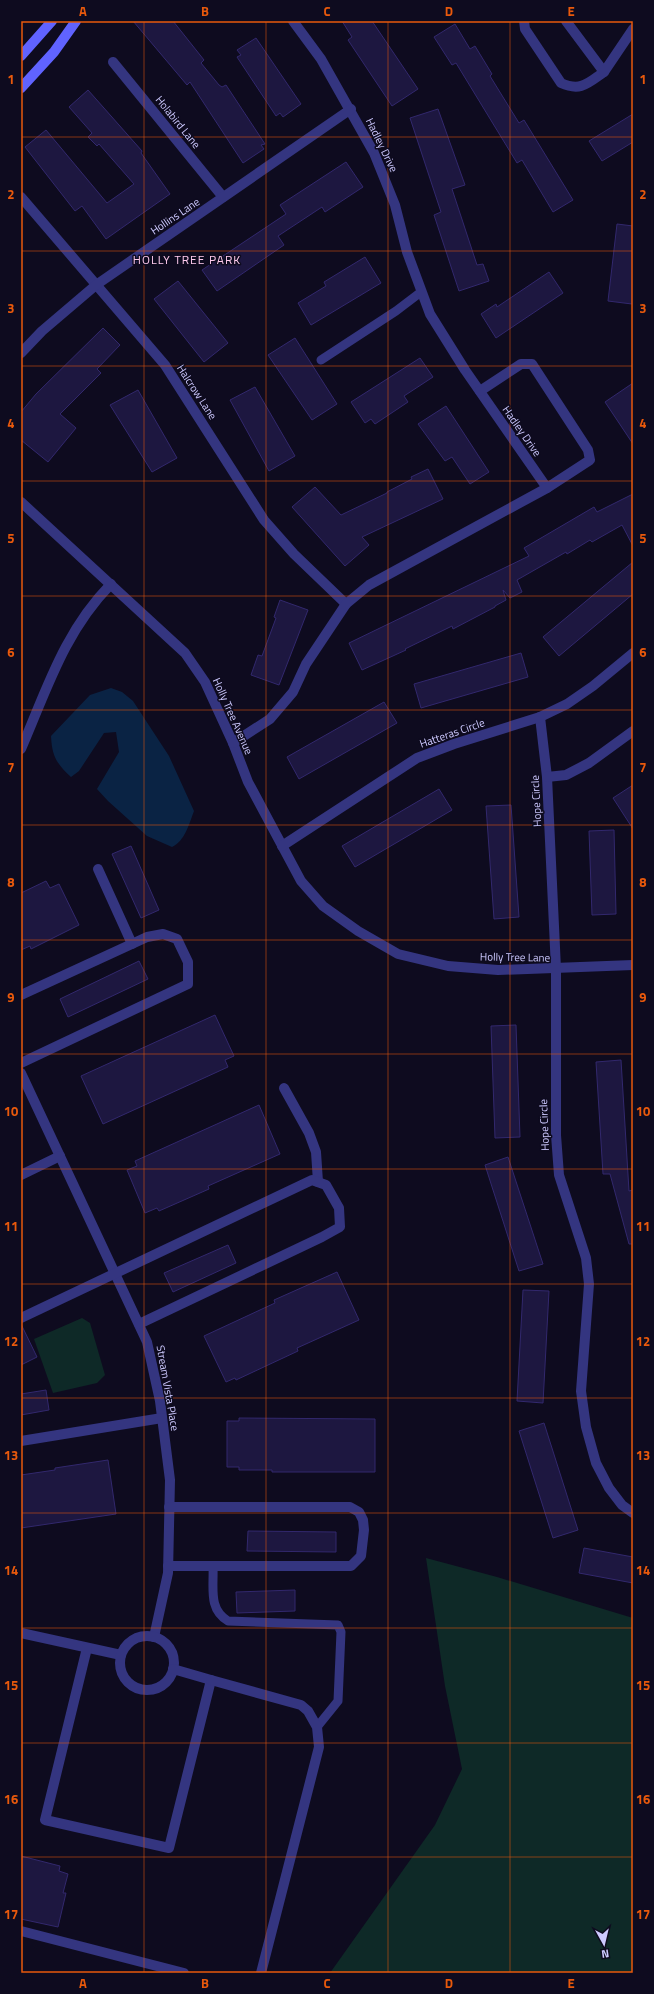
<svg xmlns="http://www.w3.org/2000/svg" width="654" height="1994" font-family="'Titillium Web',sans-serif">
<rect width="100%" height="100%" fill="#0e0b1f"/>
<g fill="#0e2927">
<path d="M82 1318 90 1323 105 1375 97 1383 53 1393 34 1339Z"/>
<path d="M426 1558 497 1577 633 1618V1973H330L435 1825 462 1769 445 1686Z"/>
</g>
<path fill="#0a2344" d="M111 688 122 692 133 701 169 756 194 811C189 824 185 841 172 847L147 836 108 801 97 789 119 752 116 732 104 733 79 771 71 777C56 763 52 756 51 736L90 695Z"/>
<g fill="#1d1740" stroke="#32286d">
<path d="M133 21H173L204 60 201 63 219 85 222 87 226 85 265 144 261 145 264 149 243 163 190 82 187 85Z"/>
<path d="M342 21H372L418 89 392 106 348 40 352 37Z"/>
<path d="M455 24 470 49 475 46 492 74 490 76 519 123 524 120 573 200 553 212 522 160 517 163 456 63 452 65 434 37Z"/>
<path d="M256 38 301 104 283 117 280 113 276 116 237 57 241 55 237 50Z"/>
<path d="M88 90 142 151 141 153 170 194 106 239 82 206 75 211 25 147 46 130 107 203 134 184 99 144 97 146 88 137 92 133 69 107Z"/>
<path d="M438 109 465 185 452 189 477 265 483 264 489 281 459 291 434 215 441 212 410 118Z"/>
<path d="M633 114V142L602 161 589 141Z"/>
<path d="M346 162 363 187 325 212 322 207 278 236 284 245 217 291 202 270 286 214 280 205Z"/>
<path d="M617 224 633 226 632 304 608 301Z"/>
<path d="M365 257 381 283 311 325 298 303 326 286 324 282Z"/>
<path d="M549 272 563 293 496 338 481 314 496 304 497 307Z"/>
<path d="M178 281 228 343 204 362 154 299Z"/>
<path d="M103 328 120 345 97 369 101 373 60 414 76 428 48 462 21 440V412L36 394Z"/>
<path d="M295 338 337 404 312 420 268 355Z"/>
<path d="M420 358 433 377 404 396 408 402 375 424 371 419 365 423 351 402Z"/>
<path d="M633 383V444L605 402Z"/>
<path d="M255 387 295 456 269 471 230 400Z"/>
<path d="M138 390 177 458 152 472 110 405Z"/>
<path d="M446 406 489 472 470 484 452 457 445 461 418 424Z"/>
<path d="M428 469 443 499 362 537 369 545 345 566 292 507 315 487 341 515 387 493V492L412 479 411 477Z"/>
<path d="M633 494V546L622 525 592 542 590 540 567 554 566 552 517 580 522 592 510 598 503 590 506 600 495 606V607L453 629 452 626 405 649 406 650 362 670 349 643 529 556 524 548 594 507 597 512Z"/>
<path d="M633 562V594L559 656 543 637Z"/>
<path d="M280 600 308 610 279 685 251 675 258 655 262 656 276 618 274 617Z"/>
<path d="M521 653 528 677 421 708 414 684Z"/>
<path d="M384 702 397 723 299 779 287 757Z"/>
<path d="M633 785V829L613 798Z"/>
<path d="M439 789 452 810 355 867 342 846Z"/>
<path d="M511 805 519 917 494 919 486 806Z"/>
<path d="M614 830 616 914 592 915 589 831Z"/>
<path d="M131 846 159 910 141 918 112 854Z"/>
<path d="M46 881 50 888 59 884 79 925 31 949 30 946 21 950V893Z"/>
<path d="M139 961 148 979 68 1017 60 999Z"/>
<path d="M215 1015 234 1056 225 1060 228 1067 103 1124 81 1076Z"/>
<path d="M516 1025 520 1137 495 1138 491 1026Z"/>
<path d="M621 1060 629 1191 633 1190V1244H629L610 1174H603L596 1062Z"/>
<path d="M259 1105 280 1154 208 1186 209 1189 159 1211 157 1208 145 1213 127 1170 137 1166 135 1161Z"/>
<path d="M508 1157 543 1264 519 1271 485 1165Z"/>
<path d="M228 1245 236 1263 173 1292 164 1273Z"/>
<path d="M337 1272 359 1320 297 1348 298 1351 236 1380 235 1378 226 1382 204 1336 275 1303 274 1300Z"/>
<path d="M523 1290 549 1291 543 1403 517 1401Z"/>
<path d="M21 1324 37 1357 21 1365Z"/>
<path d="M46 1390 49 1410 21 1415V1394Z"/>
<path d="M239 1418 375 1419V1472H272V1470H239V1467H227V1421H239Z"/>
<path d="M544 1423 578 1530 553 1538 519 1431Z"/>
<path d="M108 1460 116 1514 21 1528V1475L55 1470V1468Z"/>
<path d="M248 1531 336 1532V1552L247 1551Z"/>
<path d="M584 1548 633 1557V1583L579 1573Z"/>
<path d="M295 1590V1611L237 1613 236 1592Z"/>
<path d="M21 1856 60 1866 59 1871 68 1874 63 1893H66L58 1927 21 1919Z"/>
</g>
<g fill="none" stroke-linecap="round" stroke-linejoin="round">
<g stroke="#343580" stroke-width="9">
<path d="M321 360 396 311 421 292"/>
<path d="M213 1566C214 1588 208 1609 228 1621L338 1625 341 1632 338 1701 317 1727"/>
</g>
<g stroke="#343580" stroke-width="10">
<path d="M293 21 321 59 374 153 395 205 407 252 430 314 465 370 547 488"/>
<path d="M524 21 525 29 561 83C581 92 588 83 604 72L566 21"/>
<path d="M113 62 223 197"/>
<path d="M604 72 633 29"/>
<path d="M21 197 165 365 264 520 294 554 346 604"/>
<path d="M21 353 42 331 96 285 351 109"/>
<path d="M21 502 185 653 205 682 233 743 248 782 301 881 323 906 358 931 398 954 448 966 498 970 633 965"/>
<path d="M540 717 547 777 556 969V1135L559 1175 586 1258 589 1284 581 1391 586 1427 596 1463 609 1488 622 1505 633 1513"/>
<path d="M233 743 270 719 293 692 306 664 346 604 369 585 547 488 590 460 588 450 532 364H521L480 391"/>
<path d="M21 749C47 689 64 632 111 584"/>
<path d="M547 777 566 775 589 763 633 731"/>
<path d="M282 846 417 758 454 744 540 717 567 704 593 686 633 653"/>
<path d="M98 869 132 944"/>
<path d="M21 995 147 937 163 934 177 939 188 962V984L21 1063"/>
<path d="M21 1073 147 1342 160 1401 170 1480 168 1573 154 1637"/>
<path d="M284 1088 309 1133 316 1152 318 1182"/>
<path d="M21 1175 60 1156"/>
<path d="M21 1318 312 1180 326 1185 339 1208 340 1227 322 1237 139 1324"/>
<path d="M21 1441 162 1418"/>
<path d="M168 1566H351L361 1556 364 1530 363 1520 359 1512 350 1507H169"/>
<path d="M21 1633 121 1655"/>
<circle cx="147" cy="1663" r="27"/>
<path d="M87 1648 45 1820 169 1848 211 1680 173 1669"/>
<path d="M211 1680 301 1705 308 1711 317 1727 319 1747 261 1973"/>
<path d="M21 1931 184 1973"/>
</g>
<g stroke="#6063ff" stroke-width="10">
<path d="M21 56 52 21"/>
<path d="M21 88 54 52 76 21"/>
</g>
</g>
<path fill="none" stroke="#e8590c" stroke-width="1" stroke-opacity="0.55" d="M144 21V1973M266 21V1973M388 21V1973M510 21V1973M21 137H633M21 251H633M21 366H633M21 481H633M21 596H633M21 710H633M21 825H633M21 940H633M21 1054H633M21 1169H633M21 1284H633M21 1398H633M21 1513H633M21 1628H633M21 1743H633M21 1857H633"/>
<g text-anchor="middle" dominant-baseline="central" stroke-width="3" stroke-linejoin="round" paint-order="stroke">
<g font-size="11" fill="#cdc9ff" stroke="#0e0b1f">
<text transform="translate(178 122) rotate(51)">Holabird Lane</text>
<text transform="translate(382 145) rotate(64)">Hadley Drive</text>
<text transform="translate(175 216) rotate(-34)">Hollins Lane</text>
<text transform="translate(197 392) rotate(57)">Halcrow Lane</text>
<text transform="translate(522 431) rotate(55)">Hadley Drive</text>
<text transform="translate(233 716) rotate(66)">Holly Tree Avenue</text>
<text transform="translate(452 733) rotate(-19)">Hatteras Circle</text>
<text transform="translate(536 801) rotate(-93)">Hope Circle</text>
<text transform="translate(515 957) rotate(1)">Holly Tree Lane</text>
<text transform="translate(544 1125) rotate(-92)">Hope Circle</text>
<text transform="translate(168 1388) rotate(80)">Stream Vista Place</text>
</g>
<g font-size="12" letter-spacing="1" fill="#ffcbee" stroke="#0e0b1f">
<text x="187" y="259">HOLLY TREE PARK</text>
</g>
</g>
<rect width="654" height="1994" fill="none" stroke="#0e0b1f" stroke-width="44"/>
<g transform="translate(604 1944) rotate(172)" stroke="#0e0b1f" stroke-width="3" paint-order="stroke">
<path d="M0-3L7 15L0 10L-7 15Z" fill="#cdc9ff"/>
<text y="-6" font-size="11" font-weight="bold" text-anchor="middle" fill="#cdc9ff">N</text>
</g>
<rect x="22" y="22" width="610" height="1950" fill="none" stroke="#e8590c" stroke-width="1.5"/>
<g font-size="13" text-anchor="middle" font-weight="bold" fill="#e8590c">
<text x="83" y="16">A</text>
<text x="205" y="16">B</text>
<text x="327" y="16">C</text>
<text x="449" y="16">D</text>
<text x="571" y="16">E</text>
<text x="11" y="84">1</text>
<text x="643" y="84">1</text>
<text x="11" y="199">2</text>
<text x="643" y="199">2</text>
<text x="11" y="313">3</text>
<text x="643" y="313">3</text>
<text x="11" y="428">4</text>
<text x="643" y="428">4</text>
<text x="11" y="543">5</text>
<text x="643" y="543">5</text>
<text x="11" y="657">6</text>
<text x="643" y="657">6</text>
<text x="11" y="772">7</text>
<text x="643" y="772">7</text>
<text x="11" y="887">8</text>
<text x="643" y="887">8</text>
<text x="11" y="1002">9</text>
<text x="643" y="1002">9</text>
<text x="11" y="1116">10</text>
<text x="643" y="1116">10</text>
<text x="11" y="1231">11</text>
<text x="643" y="1231">11</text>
<text x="11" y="1346">12</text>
<text x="643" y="1346">12</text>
<text x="11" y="1460">13</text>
<text x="643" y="1460">13</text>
<text x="11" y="1575">14</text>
<text x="643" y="1575">14</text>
<text x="11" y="1690">15</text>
<text x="643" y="1690">15</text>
<text x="11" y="1804">16</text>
<text x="643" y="1804">16</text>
<text x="11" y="1919">17</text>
<text x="643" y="1919">17</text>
<text x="83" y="1988">A</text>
<text x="205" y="1988">B</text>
<text x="327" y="1988">C</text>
<text x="449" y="1988">D</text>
<text x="571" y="1988">E</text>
</g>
</svg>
